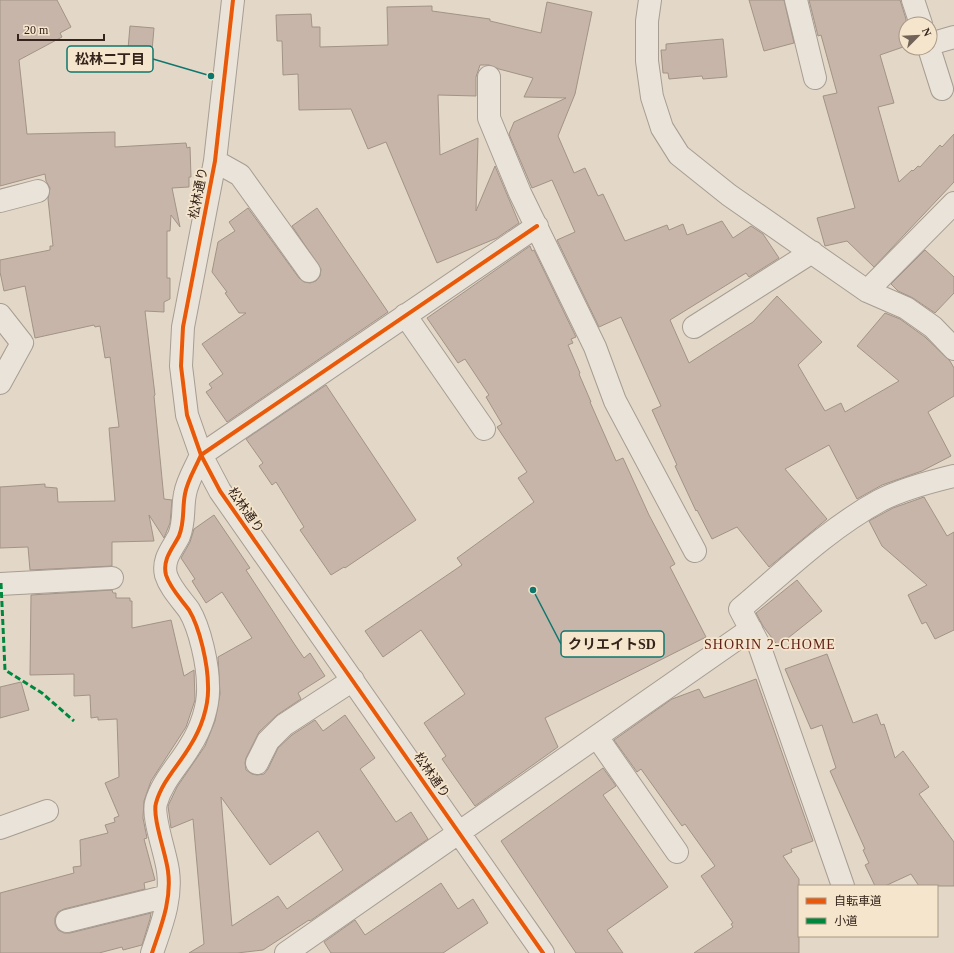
<svg xmlns="http://www.w3.org/2000/svg" width="954" height="953" font-family="'Times New Roman','Noto Sans JP',serif">
	<rect width="100%" height="100%" fill="#e3d8c7"/>
	<!-- building -->
	<path fill="#c6b5a8" stroke="#a29387" fill-rule="evenodd" d="M0,0H57L71,27L60,33L62,37L19,60L27,134L115,132V147L186,143L187,148L190,147L191,177H189V187L172,188L180,227L171,215L170,231H167V278H170V299L164,302V312L145,311L155,395L154,396L164,499L172,500L170,523L164,538L149,515L154,541L112,542V566L30,570L28,547L0,548V487L45,484V487L57,488L58,502L115,501L109,428L119,427L110,357L105,358L100,326L95,327L94,325L35,338L25,286L4,291L0,272V260L50,250V246H53L48,199L50,188L46,181L45,174L0,186Z
		M749,0H784L794,43L764,51Z
		M809,0H900L906,19V46L880,55L894,103L878,107L899,182L912,170L913,171L918,166L920,167L940,145L942,147L954,134V182L874,267L847,241L825,246L817,218L855,208L823,96L837,93L821,35L818,36Z
		M547,2L592,12L575,94L558,136L574,173L585,168L598,196L603,194L625,241L667,225L669,230L683,224L687,235L722,221L733,238L751,226L763,234L779,258L749,277L746,273L670,320L689,363L753,322L777,296L822,342L798,365L825,411L841,403L845,412L899,381L857,346L885,313L900,319L925,337L950,361L954,368V396L928,412L951,456L922,471L882,485L857,499L829,445L785,469L827,519L769,567L737,527L712,539L697,510L696,511L675,466L677,465L652,410L661,406L621,317L599,327L557,240L575,232L552,180L532,188L509,134L514,122L566,98L524,97L533,78L499,69L489,65H480L476,77V96L438,95L440,155L478,138L476,211L495,166L519,223L497,238L437,263L386,142L368,149L351,109L299,110L298,74L283,75L282,41H277L276,15L311,14L312,27H320V47L388,45L387,7L432,6V11L490,19V21L541,33Z
		M130,26L154,28L151,62L127,60Z
		M723,39L727,77L703,79L702,76L669,79L668,73H663L661,50H666V44Z
		M248,208L299,278L304,282L310,283L316,281L320,276L321,269L292,226L317,208L388,312L227,422L206,392L212,388L209,384L223,374L202,344L246,313H239L225,293L227,292L212,272L218,242L235,231L229,222Z
		M530,246L532,251L534,250L576,337L571,339L573,343L568,345L580,373L579,374L591,402H590L616,461L623,458L649,515L675,564L670,567L706,637L545,718L558,747L475,806L442,759L446,756L424,723L465,694L421,630L383,657L365,631L462,565L457,558L534,502L518,478L527,472L497,427L502,424L486,397L489,395L465,359L458,363L427,318Z
		M925,250L954,277V293L935,313L913,298L898,291L891,284Z
		M326,385L416,520L345,568L344,567L331,575L300,530L304,527L276,482L272,485L259,466L263,463L246,439Z
		M924,497L947,536L954,532V630L935,639L926,622L922,624L908,595L927,585L882,546L869,521L893,508Z
		M214,515L250,568L246,570L295,645L304,658L310,653L325,676L298,693L301,699L277,715L259,732L246,758L245,763L246,770L252,774L257,775L264,774L268,769L278,748L292,735L315,720L323,731L345,715L375,758L360,769L396,822L411,812L428,839L310,921L309,920L263,950L237,953H189L204,944L193,819L171,828L168,806L177,787L205,746L215,721L220,694L218,657L252,638L222,592L206,603L192,581L195,579L181,558L190,542L194,529ZM221,797L270,865L318,831L343,870L287,909L278,896L232,926Z
		M797,580L822,611L778,646L763,626L756,613Z
		M112,590L113,593H116V598H130V601H132V628L171,620L184,676L194,670L195,700L186,727L151,781L144,801L143,818L147,838L144,839L155,880L144,883L145,889L64,909L58,912L55,918V924L58,930L64,933H70L151,913L150,919L142,945L123,950L122,947L99,953H0V893L74,873L73,867L81,866L80,840L108,833L105,825L115,822L114,818L119,816L105,783L119,777L117,719L98,720V717L91,718L90,695L74,696V674L30,675L31,595Z
		M827,654L853,723L877,714L881,725L884,724L895,758L903,751L929,787L919,794L954,842V886H919L911,874L885,886H875L865,865L869,863L863,850L865,849L830,771L836,768L822,725L811,729L785,669Z
		M756,679L813,841L791,849L792,852L783,856L799,879V953H694L733,927L731,924L733,923L701,876L715,866L685,824L682,826L641,769L637,772L614,740L672,699L699,689L704,698Z
		M21,682L29,710L0,718V687Z
		M603,768L616,786L603,795L668,887L607,930L623,953H576L501,841Z
		M441,883L458,909L473,899L488,923L443,953H331L324,942L355,920L365,935Z"/>
	<g fill="none" stroke-linecap="round" stroke-linejoin="round">
		<!-- minor casing -->
		<g stroke="#a79d91" stroke-width="24">
			<path id="minor" d="M233,0L215,161L183,327L181,366L187,415L201,455L220,491L543,953
				M650,0L647,21V61L652,97L662,128L679,155L729,195L867,291L906,308L933,327L954,349
				M796,0L815,78
				M913,0L921,24
				M930,44L954,37
				M929,48L942,89
				M489,77V118L520,193L595,347L615,401L695,551
				M215,161L240,175L309,271
				M0,201L38,191
				M867,291L954,203
				M0,315L22,343L0,383
				M405,315L484,429
				M694,327L812,252
				M0,584L112,578
				M597,737L677,852
				M257,763L268,741L284,725L353,680
				M0,828L47,811
				M843,886L759,645L740,609C784,572 828,529 879,501C902,489 929,482 954,476
				M67,921L168,896
				M152,953C161,926 172,900 168,871C166,854 152,817 156,803C162,781 179,765 190,746C201,729 209,706 208,686C208,665 200,628 189,610C181,599 170,588 166,575C162,559 173,548 179,536C185,521 182,509 185,494C187,481 196,467 201,455L537,226
				M286,953L751,629"/>
		</g>
		<!-- minor -->
		<use href="#minor" stroke="#eae3da" stroke-width="22"/>
		<!-- quiet -->
		<path stroke="#00873e" stroke-width="3" stroke-dasharray="6 3" stroke-linecap="butt" d="M1,583L5,670L42,693L74,721"/>
		<!-- cycleway casing -->
		<g stroke="#f5e5cc" stroke-width="6">
			<path id="cycleway" d="M233,0L215,161L183,327L181,366L187,415L201,455L220,491L543,953
				M152,953C161,926 172,900 168,871C166,854 152,817 156,803C162,781 179,765 190,746C201,729 209,706 208,686C208,665 200,628 189,610C181,599 170,588 166,575C162,559 173,548 179,536C185,521 182,509 185,494C187,481 196,467 201,455L537,226"/>
		</g>
		<!-- cycleway -->
		<use href="#cycleway" stroke="#e8590c" stroke-width="4"/>
	</g>
	<g text-anchor="middle" dominant-baseline="central" stroke-width="3.5" stroke-linejoin="round" paint-order="stroke">
		<!-- street labels -->
		<g font-size="13" fill="#34241b" stroke="#f5e5cc">
			<text transform="translate(198 193) rotate(-79)">松林通り</text>
			<text transform="translate(246 510) rotate(55)">松林通り</text>
			<text transform="translate(432 775) rotate(55)">松林通り</text>
		</g>
		<!-- neighbourhood labels -->
		<g font-size="14" letter-spacing="1" fill="#61211a" stroke="#f5e5cc">
			<text x="770" y="644">SHORIN 2-CHOME</text>
		</g>
	</g>
	<!-- callouts -->
	<path fill="none" stroke="#0f766e" stroke-width="1.5" d="M211 76L153 59M533 590L561 644"/>
	<g fill="#0f766e" stroke="#f5e5cc" stroke-width="1.5">
		<circle cx="211" cy="76" r="4"/>
		<circle cx="533" cy="590" r="4"/>
	</g>
	<g fill="#f5e5cc" stroke="#0f766e" stroke-width="1.5">
		<rect x="67" y="46" width="86" height="26" rx="4"/>
		<rect x="561" y="631" width="103" height="26" rx="4"/>
	</g>
	<g font-size="14" text-anchor="middle" font-weight="bold" fill="#34241b">
		<text x="110" y="64">松林二丁目</text>
		<text x="612" y="649">クリエイトSD</text>
	</g>
	<!-- legend -->
	<rect x="798" y="885" width="140" height="52" fill="#f5e5cc" stroke="#a89885"/>
	<rect x="806" y="898" width="20" height="6" fill="#e8590c" stroke="#a89885"/>
	<text x="834" y="905" font-size="12" fill="#34241b">自転車道</text>
	<rect x="806" y="918" width="20" height="6" fill="#00873e" stroke="#a89885"/>
	<text x="834" y="925" font-size="12" fill="#34241b">小道</text>
	<!-- north arrow -->
	<g transform="translate(918 36) rotate(66)"><circle r="19" fill="#f5e5cc" stroke="#a89885"/>
	<path d="M0-3L7 15L0 10L-7 15Z" fill="#716357"/>
	<text y="-6" font-size="11" font-weight="bold" text-anchor="middle" fill="#34241b">N</text>
	</g>
	<!-- scale -->
	<path d="M18 34v6h86v-6" fill="none" stroke="#34241b" stroke-width="2"/>
	<text x="24" y="34" font-size="12" fill="#34241b" stroke="#f5e5cc" stroke-width="3" paint-order="stroke">20 m</text>
</svg>
